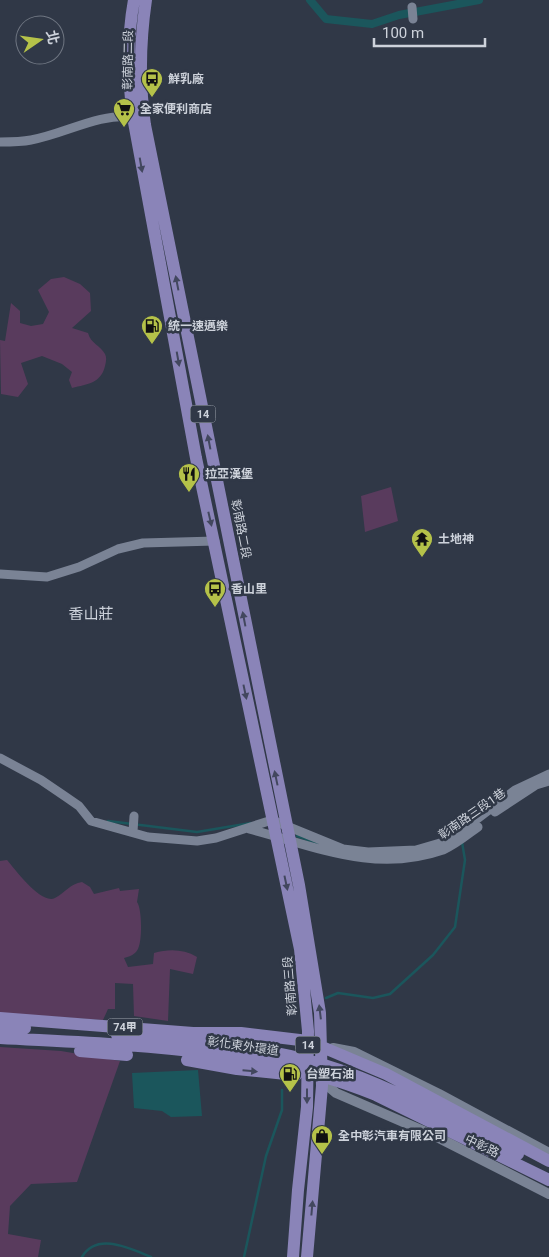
<svg xmlns="http://www.w3.org/2000/svg" width="549" height="1257" font-family="Roboto,'Noto Sans TC',sans-serif">
	<rect width="100%" height="100%" fill="#303847"/>
	<!-- green -->
	<path fill="#593b5d" d="M64,277L80,284L90,293L91,311L72,328L88,333C91,344 100,345 105,354C107,358 106,362 105,366C101,383 88,384 72,388L69,380L72,372L62,364L42,356L21,363L28,384L18,397L1,394L0,340L5,341L11,303L20,311V323L31,326L43,324L49,312L38,290L51,279Z
		M391,487L398,521L365,532L361,496Z
		M7,860C15,869 41,905 55,898C66,892 70,884 82,882L90,887L94,894L119,888L120,891L139,889L137,902C142,909 142,937 139,946C137,954 131,956 124,958L128,967L153,964L154,953C169,949 183,949 197,957L193,974L170,969L168,1021L134,1016L133,984L115,983V1009H108L103,1020L0,1013V861Z
		M0,1047L61,1051L120,1061L77,1182L31,1184L10,1206L8,1234L41,1240L38,1257H0Z"/>
	<!-- water -->
	<path fill="#1b565c" d="M198,1070L202,1116L171,1117L162,1111L134,1108L132,1073Z"/>
	<g fill="none" stroke-linecap="round" stroke-linejoin="round">
		<!-- stream -->
		<path stroke="#1b565c" stroke-width="2.5" d="M108,821L197,832L251,823
			M297,836L317,843
			M326,998L338,993L373,998L390,994L433,955L455,927L465,860L462,842
			M82,1257C97,1232 129,1248 151,1257
			M244,1257L266,1156L282,1110V1090"/>
		<!-- canal -->
		<path stroke="#1b565c" stroke-width="8" d="M310,0L326,19L372,24L399,15L479,0"/>
		<!-- minor -->
		<path stroke="#7a8395" stroke-width="9" d="M412,7L413,19
			M0,142C10,142 21,142 31,140C65,134 98,113 133,117
			M0,574L47,577L79,567L118,549L143,543L215,541
			M0,758L41,780L66,797L79,806L91,821L148,837L197,841L216,838L272,820L343,849L368,852L416,850L440,843L455,836L515,790L549,774
			M495,812L536,785L549,781
			M249,829C315,846 374,874 443,850C455,845 467,835 478,827
			M133,832L134,816"/>
		<!-- tertiary -->
		<path stroke="#7a8395" stroke-width="10" d="M333,1048L354,1052L439,1094L549,1153
			M322,1081L336,1093L433,1135L549,1194"/>
		<!-- primary -->
		<path stroke="#8a84b8" stroke-width="12" d="M134,0C127,38 128,79 133,117L196,458L300,949L308,1031L307,1107L298,1190L293,1257
			M146,0C140,41 139,83 145,125L299,885L320,1013L322,1086L307,1257
			M0,1018L193,1033H241L308,1041L386,1074L549,1161
			M0,1027L25,1028
			M117,1035C186,1042 258,1044 324,1065C391,1085 455,1123 518,1154
			M0,1038C126,1045 259,1047 376,1095L549,1180
			M80,1051L127,1055
			M187,1060L237,1069L296,1075"/>
	</g>
	<!-- one-way arrows -->
	<defs><path id="oneway-solid" d="M-6-.8H1V-3.2L6.5 0L1 3.2V.8H-6Z" transform="scale(1.25)"/></defs>
	<g fill="#42475e">
		<use href="#oneway-solid" transform="translate(141 165) rotate(80)"/>
		<use href="#oneway-solid" transform="translate(177 283) rotate(-101)"/>
		<use href="#oneway-solid" transform="translate(178 359) rotate(80)"/>
		<use href="#oneway-solid" transform="translate(209 442) rotate(-101)"/>
		<use href="#oneway-solid" transform="translate(210 519) rotate(77)"/>
		<use href="#oneway-solid" transform="translate(244 619) rotate(-101)"/>
		<use href="#oneway-solid" transform="translate(245 692) rotate(78)"/>
		<use href="#oneway-solid" transform="translate(276 778) rotate(-102)"/>
		<use href="#oneway-solid" transform="translate(286 883) rotate(78)"/>
		<use href="#oneway-solid" transform="translate(320 1012) rotate(-97)"/>
		<use href="#oneway-solid" transform="translate(250 1071) rotate(5)"/>
		<use href="#oneway-solid" transform="translate(307 1096) rotate(90)"/>
		<use href="#oneway-solid" transform="translate(312 1208) rotate(-85)"/>
	</g>
	<!-- icons -->
	<defs>
		<g id="bus-pin" transform="scale(1.125)"><path d="M0 17L-7.5 6A9.5 9.5 0 1 1 7.5 6Z" fill="#b5c249" stroke="#303847"/><path d="M-5-6H5V4H4V6H2V4H-2V6H-4V4H-5ZM-3.5-4V0h7V-4ZM-3.5 1.2v1.5H-2V1.2ZM2 1.2v1.5H3.5V1.2Z" fill="#111"/></g>
		<g id="supermarket-pin" transform="scale(1.125)"><path d="M0 17L-7.5 6A9.5 9.5 0 1 1 7.5 6Z" fill="#b5c249" stroke="#303847"/><path d="M-6-5.5h2.5l.6 2H6L4.5 2H-2.5L-4.4-4H-6ZM-1.5 3.2a1.3 1.3 0 1 0 .1 0ZM3 3.2a1.3 1.3 0 1 0 .1 0Z" fill="#111"/></g>
		<g id="fuel-pin" transform="scale(1.125)"><path d="M0 17L-7.5 6A9.5 9.5 0 1 1 7.5 6Z" fill="#b5c249" stroke="#303847"/><path d="M-5.5-6h7V0h2V4h1.3V-2.5L3-4.5l.8-.8L6-3V5H2.5V1h-1V6h-7ZM-4.2-4.7v3.2H.2V-4.7Z" fill="#111"/></g>
		<g id="restaurant-pin" transform="scale(1.125)"><path d="M0 17L-7.5 6A9.5 9.5 0 1 1 7.5 6Z" fill="#b5c249" stroke="#303847"/><path d="M-5-6h1v4h1v-4h1v4h1v-4h1v5L-1.5 .5V6h-2V.5L-5-1ZM5-6V6H3V1.5H1.5Q1.5-4 5-6Z" fill="#111"/></g>
		<g id="temple-pin" transform="scale(1.125)"><path d="M0 17L-7.5 6A9.5 9.5 0 1 1 7.5 6Z" fill="#b5c249" stroke="#303847"/><path d="M0-6L5-2H3V0L6.5 2.5H4V6H1.5V3h-3V6H-4V2.5H-6.5L-3 0V-2H-5Z" fill="#111"/></g>
		<g id="shop-pin" transform="scale(1.125)"><path d="M0 17L-7.5 6A9.5 9.5 0 1 1 7.5 6Z" fill="#b5c249" stroke="#303847"/><path d="M-5-2.5h2.3a2.7 3.5 0 0 1 5.4 0H5L5.5 6h-11ZM-1.5-2.5h3a1.5 2.3 0 0 0-3 0Z" fill="#111"/></g>
	</defs>
	<g fill-rule="evenodd">
		<use href="#bus-pin" x="152" y="79"/>
		<use href="#supermarket-pin" x="124" y="109"/>
		<use href="#fuel-pin" x="152" y="326"/>
		<use href="#restaurant-pin" x="189" y="474"/>
		<use href="#temple-pin" x="422" y="539"/>
		<use href="#bus-pin" x="215" y="589"/>
		<use href="#fuel-pin" x="290" y="1074"/>
		<use href="#shop-pin" x="322" y="1136"/>
	</g>
	<g text-anchor="middle" dominant-baseline="central" stroke-width="5" stroke-linejoin="round" paint-order="stroke">
		<!-- shield labels -->
		<g fill="#303847" stroke="#9ea4af" stroke-width="1">
			<rect x="190.5" y="405.5" width="25" height="17" rx="4"/>
			<rect x="107.5" y="1018.5" width="35" height="17" rx="4"/>
			<rect x="295.5" y="1036.5" width="25" height="17" rx="4"/>
		</g>
		<g font-size="11" font-weight="bold" fill="#cdd2db">
			<text x="203" y="414">14</text>
			<text x="125" y="1027">74甲</text>
			<text x="308" y="1045">14</text>
		</g>
		<!-- street labels -->
		<g font-size="12" fill="#cdd2db" stroke="#303847">
			<text transform="translate(128 60) rotate(-89)">彰南路二段</text>
			<text transform="translate(241 529) rotate(79)">彰南路二段</text>
			<text transform="translate(472 814) rotate(-35)">彰南路三段1巷</text>
			<text transform="translate(290 986) rotate(-95)">彰南路三段</text>
			<text transform="translate(243 1046) rotate(8)">彰化東外環道</text>
			<text transform="translate(482 1146) rotate(26)">中彰路</text>
		</g>
		<!-- poi labels -->
		<g font-size="12" font-weight="bold" fill="#cdd2db" stroke="#303847" text-anchor="start">
			<text x="168" y="79">鮮乳廠</text>
			<text x="140" y="109">全家便利商店</text>
			<text x="168" y="326">統一速邁樂</text>
			<text x="205" y="474">拉亞漢堡</text>
			<text x="438" y="539">土地神</text>
			<text x="231" y="589">香山里</text>
			<text x="306" y="1074">台塑石油</text>
			<text x="338" y="1136">全中彰汽車有限公司</text>
		</g>
		<!-- quarter labels -->
		<g font-size="15" fill="#cdd2db" stroke="#303847">
			<text x="91" y="614">香山莊</text>
		</g>
	</g>
	<!-- north arrow -->
	<g transform="translate(40 40) rotate(77)"><circle r="24" fill="#303847" stroke="#6f7682"/>
	<path d="M0-4L9 19L0 12L-9 19Z" fill="#b5c249"/>
	<text y="-8" font-size="14" font-weight="bold" text-anchor="middle" fill="#cdd2db">北</text>
	</g>
	<!-- scale -->
	<path d="M374 38v8h111v-8" fill="none" stroke="#cdd2db" stroke-width="2.5"/>
	<text x="382" y="38" font-size="15" fill="#cdd2db" stroke="#303847" stroke-width="4" paint-order="stroke">100 m</text>
</svg>
